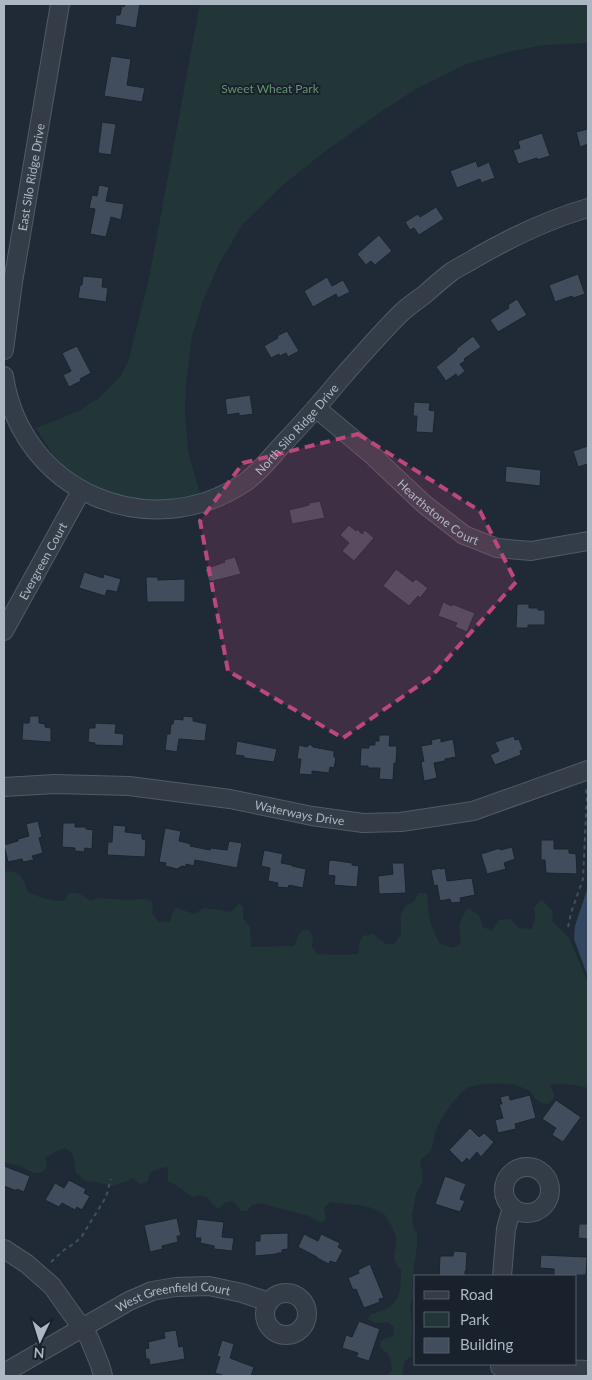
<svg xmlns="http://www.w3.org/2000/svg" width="592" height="1380" font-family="Lato,sans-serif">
	<rect width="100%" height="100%" fill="#202a37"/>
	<!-- green -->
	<path fill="#223638" d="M200,4H588V43L544,45L507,52L464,65L419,87L376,115L323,153L284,184L242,225L219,264L203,300L192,336L186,383L185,413L188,451L200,494L170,502L131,500L101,491L83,481L68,470L52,453L36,428L79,411L100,397L120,377L129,359L150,274Z
		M6,871C21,872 24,878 28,892C40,898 51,901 64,901L69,893C78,892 83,895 90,901L99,898L129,900L146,899L153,903L152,913L158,922H170L172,914L176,908L194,914L204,908L231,912L239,903L243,907V918L250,927L251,947L294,946L301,931L307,929L313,936L312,946L317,954L342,955L358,954L359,944L363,936L373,934L386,944H394L401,934V915L405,906L413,902L419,893H427C428,912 430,928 440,944L453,948L461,943C459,927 458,919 469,908L479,916L483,927L492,931L499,920L511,919L519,928L532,929L535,919L534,907L542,900L552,910L553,922L569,938L588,983V1088C579,1085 558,1082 550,1085L555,1096L548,1104C538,1103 535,1099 530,1091C525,1089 518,1085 512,1084C501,1083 480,1083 469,1087C459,1091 442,1117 437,1127C430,1143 438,1148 421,1159L420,1165L423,1171L422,1183L416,1194L412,1215L413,1225L417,1234V1247L414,1265L412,1284L413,1295L410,1308L412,1324L411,1356L404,1362L402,1376H386L392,1370C391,1357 390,1355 380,1347V1341L394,1335V1327L388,1322L376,1323L368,1319L371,1314C399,1307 401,1297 401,1270C392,1260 394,1257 396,1245C397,1239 395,1232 392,1227C390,1223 388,1219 386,1216C375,1204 346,1204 330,1202L324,1208L326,1219L323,1222L317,1221L309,1216L260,1203L252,1205L246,1211H240L238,1206L232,1201L226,1202L218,1209L213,1205L208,1198L200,1195L192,1197L178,1186L168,1181V1167L161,1168L151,1172L147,1182L140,1184L132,1178L125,1182L111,1186L97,1182L86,1181L76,1173L73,1154L65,1148L53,1153L45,1158L47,1166L43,1172L34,1173L17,1165L4,1162V874Z"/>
	<!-- water -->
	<path fill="#33465f" d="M588,887V977L574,939L575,926Z"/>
	<!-- building -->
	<path fill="#414d5c" stroke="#1b232e" d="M125,4H140L136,28L115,24L116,15H120L122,6L124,7Z
		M111,56L131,59L127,85L145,88L142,102L104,96Z
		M102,122L116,124L111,155L98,153Z
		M588,129V144L580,147L576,132Z
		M542,133L550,156L537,160V158L518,164L513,150L520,148L518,141Z
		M476,161L478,167L489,162L495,178L481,183L480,179L457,188L450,171Z
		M99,185L109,187L106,201L124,204L121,220L111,217L106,237L90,234L95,209L89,208L92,195L97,196Z
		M436,207L444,219L419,235L414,228L410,230L405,222L418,214L420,217Z
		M379,235L392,251L375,265L371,261L366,265L357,254Z
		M578,274L585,294L573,298L572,296L555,302L549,285Z
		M83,276L103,278L102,287L108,288L106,302L78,298L80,285H82Z
		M327,277L332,286L343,280L350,292L338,298L336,294L313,307L304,291Z
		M517,299L527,315L498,332L490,320L509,308L508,305Z
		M287,331L299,351L288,357L286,353L280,356L279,354L271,358L264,346L278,338L277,336Z
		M473,336L481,347L464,359L465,361L460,364L465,371L458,377L456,374L446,381L436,367L457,350L456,349Z
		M77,346L91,373L80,379L81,381L69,387L63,375L71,371L62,353Z
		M250,395L253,414L239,416V413L227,415L225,399Z
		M414,402L430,403L429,410L435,411L433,433L416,432L417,416H413Z
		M588,446V464L578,467L573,451Z
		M506,466L541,470L540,486L505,482Z
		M320,501L325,518L292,524L289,510L309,505V503Z
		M349,525L356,531L357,529L362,534L365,530L374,538L354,561L342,551L349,543L340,535Z
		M235,557L241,574L209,582L205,569L225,562L224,560Z
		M396,569L413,582L416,579L428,588L420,598L418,596L409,606L383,586Z
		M84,572L103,578L104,574L121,579L117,592L107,590L105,596L79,588Z
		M146,577H158V580L185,579V602H147Z
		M443,602L452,606V604L475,613L467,632L455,627L457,623L438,616Z
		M517,604H529V608H538V610H545V625H528V628H516Z
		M30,716H39V723L45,724V727L51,728V742L22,740L23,723H29Z
		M183,716L193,717V721L207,724L205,741L179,739L177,752L165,750L167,734H170L171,724H173L174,719L183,720Z
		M95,723L116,724L115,733L124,734L123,746L95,745V743L88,742L89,728H95Z
		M379,735H390L389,746H397L396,763H394L393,780L379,779L380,768H368V766H360L361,748H369V745H375V741H379Z
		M514,736L515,740L519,739L523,750L520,751L521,755L495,765L490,755L499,751L495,742Z
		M441,738V742L453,739L456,757L445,759V761L434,763L437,778L424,781L421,762L424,761L421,746L432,744L431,740Z
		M237,741L277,749L274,762L244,758V756L235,755Z
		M310,744L313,747L334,751V757L336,758L334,768L330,767L329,773L312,771V775L299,774L301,759H297L299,745L307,747Z
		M38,821L42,837L39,838L43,853L32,856L34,860L23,862L22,859L8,862L4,845L18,841V839L29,836L26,824Z
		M63,823H75V827H86V829L93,830L92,849L85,848L84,852L75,851V848L62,847Z
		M113,825L126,826L125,832L142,834V839L146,840L145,857L107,855L108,842H112Z
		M165,828L181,831L179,841L191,844L190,846L210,850L211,848L227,850L229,841L242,843L237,868L195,860L194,866L186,864V867L182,866L177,869L165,866L166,863L159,862Z
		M541,840H554V849H569V853L576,854L577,874L546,873L545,860H541Z
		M512,847L515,859L504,863L506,869L487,874L481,854L500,848V850Z
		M264,850L283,854L281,863L292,865V866L306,869L303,888L289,885L288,888L277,887L278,883L268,881L270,868L261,866Z
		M332,860L352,863V865L359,866L357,887L334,885L335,876L328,875L329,861Z
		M392,863H404L406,893L379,894L378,876L393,874Z
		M440,868V869L445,868L447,881L472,878L475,895L460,898L461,902L451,903L450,899L440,901L437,885L434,886L431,870Z
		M509,1095L510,1100L530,1095L536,1118L515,1124L516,1129L498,1133L495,1120L503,1118L499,1104H502L500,1097Z
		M556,1100L581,1117L563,1142L552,1135L556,1128L542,1119Z
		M470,1128L479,1137L484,1133L494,1142L481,1157L477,1152L469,1161L467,1158L462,1163L449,1150Z
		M4,1166L30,1176L24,1192L17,1189V1191L4,1186Z
		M445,1176L466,1184L460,1199L465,1201L460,1212L435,1204Z
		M69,1180L86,1189L84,1193L90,1196L82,1210L77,1207L75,1210L62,1203L59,1207L45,1200L55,1183L64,1188Z
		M177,1218L181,1236H177L178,1242L162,1246L163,1249L150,1252L144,1225Z
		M197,1219L224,1222L222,1237L234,1238L232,1251L214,1249V1246L200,1243L201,1238H195Z
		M579,1224H588V1239L578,1238Z
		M288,1233V1249L282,1250V1253H277V1254L255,1256V1241H260V1234Z
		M304,1234L318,1241L321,1234L340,1243L338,1247L343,1250L336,1263L330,1261L329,1264L317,1258V1257L298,1247Z
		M454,1251L467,1252L466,1271H465V1276H439L440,1256H453Z
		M541,1255L587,1257L586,1275L554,1276V1269L540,1268Z
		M370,1264L384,1298L379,1299L380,1302L364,1308L356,1289L353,1290L348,1278L359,1273L358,1270Z
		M359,1321L380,1329L369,1361L356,1357L358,1353L342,1348L346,1335L352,1337Z
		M176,1330L179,1347L183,1346L185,1359L150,1365L149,1359H146L145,1349L149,1348L148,1342L165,1338L164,1332Z
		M222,1340L234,1344L230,1358L254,1367L251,1376H225L215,1373L220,1357L217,1356Z"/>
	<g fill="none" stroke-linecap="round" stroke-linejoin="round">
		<!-- minor casing -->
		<g stroke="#515a65" stroke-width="20">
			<g id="minor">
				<path id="s1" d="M4,350L13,282L60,4"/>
				<path id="s2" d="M4,376C21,491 148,546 244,483C259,473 270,458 282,445C301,425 320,404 338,382C358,359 378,336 400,314C407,307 416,301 424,295C432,288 441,280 450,273C458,267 468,263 477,257C512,237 549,219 588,208"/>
				<path id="s3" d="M316,408L371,454L424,504L464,535L497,548L531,551L588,541"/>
				<path id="s4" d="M4,631L81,491"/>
				<path id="s5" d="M4,787L55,784L129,786L230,799L312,816L363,823L401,822L473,811L588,770"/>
				<circle cx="527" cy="1190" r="23"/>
				<path d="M4,1249L27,1264L52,1286L89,1338L100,1365L103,1376"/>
				<path d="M502,1276L506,1229L512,1207"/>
				<circle cx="286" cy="1314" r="21"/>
				<path d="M500,1367L588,1370"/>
				<path id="s6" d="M4,1373L82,1328L129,1301L152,1291L176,1287L209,1286L242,1293L269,1302"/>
			</g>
		</g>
		<!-- path -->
		<path stroke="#3f5355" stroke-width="2" stroke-dasharray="4 4" stroke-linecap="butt" d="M568,927L571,913L583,879L587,795L585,786
			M51,1262L64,1250L75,1243L82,1236L106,1197L111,1179"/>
		<!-- minor -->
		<use href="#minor" stroke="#333c47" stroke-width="18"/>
	</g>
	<!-- marked area -->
	<path fill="#bc487a" fill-opacity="0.2" stroke="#bc487a" stroke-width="4" stroke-dasharray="10 6" stroke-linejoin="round" d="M358,434L480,511L516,582L431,677L343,738L228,671L200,521L243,463Z"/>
	<g text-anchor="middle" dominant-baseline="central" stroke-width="4" stroke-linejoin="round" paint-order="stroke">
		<!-- park labels -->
		<g font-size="12" fill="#65946f" stroke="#19212c">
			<text x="270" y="88">Sweet Wheat Park</text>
		</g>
		<!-- street labels -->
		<g font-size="12" fill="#adb7c4" stroke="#19212c">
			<text stroke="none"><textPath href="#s1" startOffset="175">East Silo Ridge Drive</textPath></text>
			<text stroke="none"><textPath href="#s2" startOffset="389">North Silo Ridge Drive</textPath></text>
			<text stroke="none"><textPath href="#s3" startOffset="161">Hearthstone Court</textPath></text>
			<text stroke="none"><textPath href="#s4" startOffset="80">Evergreen Court</textPath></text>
			<text stroke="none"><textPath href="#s5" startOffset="298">Waterways Drive</textPath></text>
			<text stroke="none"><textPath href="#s6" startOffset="189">West Greenfield Court</textPath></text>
		</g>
	</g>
	<!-- border -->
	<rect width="592" height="1380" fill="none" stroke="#adb7c4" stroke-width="10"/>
	<!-- legend -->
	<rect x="414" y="1275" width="162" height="90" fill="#19212c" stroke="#545d69"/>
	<rect x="424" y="1291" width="25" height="8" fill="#333c47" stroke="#545d69"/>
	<text x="460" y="1300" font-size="15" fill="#adb7c4">Road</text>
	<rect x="424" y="1312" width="25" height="15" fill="#223638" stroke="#545d69"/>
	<text x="460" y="1325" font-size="15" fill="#adb7c4">Park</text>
	<rect x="424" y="1338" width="25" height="15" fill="#414d5c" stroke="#545d69"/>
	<text x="460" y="1350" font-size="15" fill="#adb7c4">Building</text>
	<!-- north arrow -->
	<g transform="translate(40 1340) rotate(184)" stroke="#19212c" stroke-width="4" paint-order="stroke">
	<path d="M0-4L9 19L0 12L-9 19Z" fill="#adb7c4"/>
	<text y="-8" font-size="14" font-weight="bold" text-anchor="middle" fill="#adb7c4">N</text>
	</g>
</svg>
